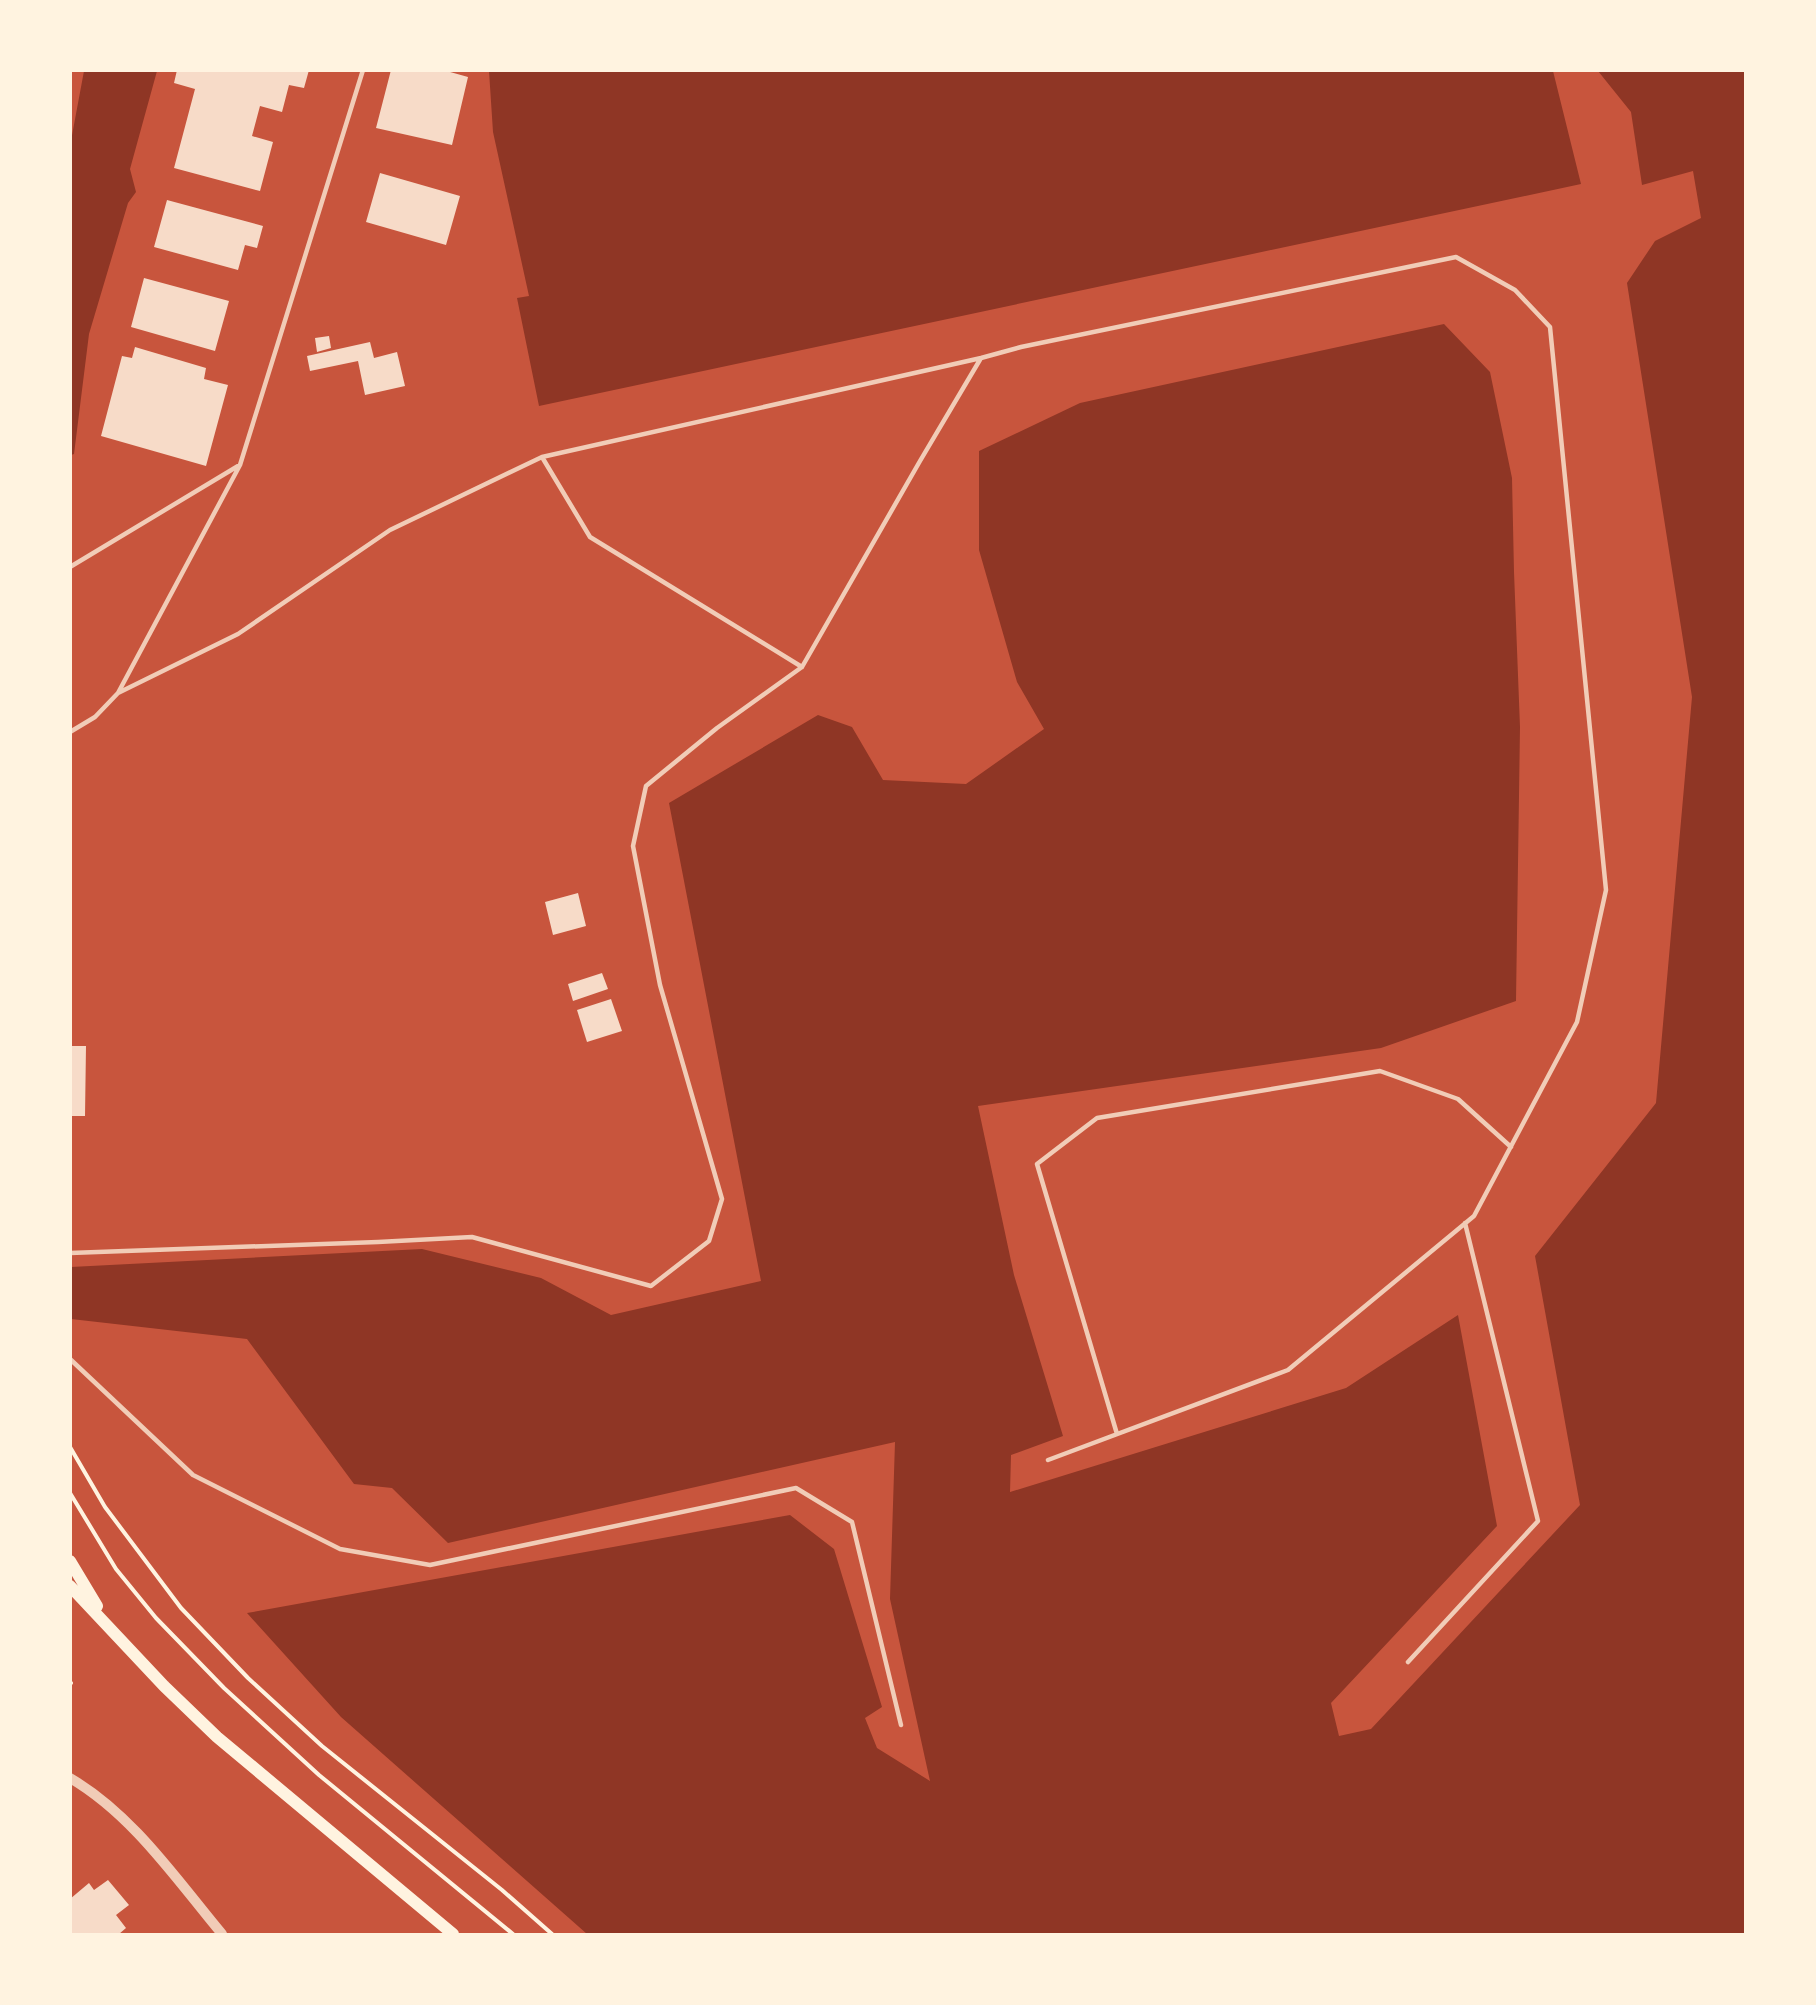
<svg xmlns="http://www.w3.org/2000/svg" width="1816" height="2005" font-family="Rubik,sans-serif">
	<rect width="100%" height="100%" fill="#c8553d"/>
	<!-- water -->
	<path fill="#8f3625" d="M84,71H157L130,169L136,192L128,203L89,334L74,454L71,455L70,146Z
		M489,71H1553L1581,184L539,406L517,298L529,296L493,132Z
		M1598,71H1745V1934H587L341,1717L247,1613L790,1515L834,1549L882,1707L865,1718L877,1748L930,1781L890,1599L895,1442L448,1543L392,1488L354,1484L247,1339L71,1319V1267L422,1249L541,1278L611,1315L761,1281L669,803L818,715L852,727L883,780L966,784L1044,729L1017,682L979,550V451L1080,403L1444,324L1490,372L1512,478L1514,572L1520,727L1516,1001L1381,1048L978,1106L1014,1275L1063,1436L1011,1455L1010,1492L1346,1388L1458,1315L1497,1526L1331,1703L1339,1736L1371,1729L1580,1505L1535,1256L1656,1103L1692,697L1627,283L1655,241L1701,218L1693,171L1642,185L1631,112Z"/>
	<!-- building -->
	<path fill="#f7dbc8" d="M177,70H309L304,88L289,85L282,112L260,106L252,136L273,142L260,191L174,168L195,89L174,83Z
		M391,70H443L468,77L452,145L376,128Z
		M380,173L460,196L446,245L366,222Z
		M167,200L263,226L257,248L245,245L238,270L154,247Z
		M144,278L229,301L215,351L131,327Z
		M329,336L331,348L317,352L315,338Z
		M370,342L374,358L397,352L405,386L365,395L358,361L310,371L307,356Z
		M135,347L206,368L204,379L228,385L206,466L101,436L122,356L132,358Z
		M578,893L586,926L553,935L545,902Z
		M602,973L608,989L573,1001L568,984Z
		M611,999L622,1031L587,1042L577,1010Z
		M70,1046H86L85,1116H70Z
		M108,1880L129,1905L116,1915L126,1928L119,1934H70V1899L89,1883L94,1890Z"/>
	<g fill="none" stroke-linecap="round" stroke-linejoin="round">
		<!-- path -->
		<path stroke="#fff3e0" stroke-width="4" d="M70,1447L105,1507L181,1608L248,1678L322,1746L502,1890L552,1934
			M70,1493L116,1569L156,1618L224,1688L319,1775L513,1934
			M70,1684L71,1683"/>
		<!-- service -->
		<path stroke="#f1ccb7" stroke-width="4.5" d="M542,457L590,537L802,667
			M70,567L238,466
			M118,693L238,634L390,530L542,457L981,358L1021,347L1456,257L1515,290L1550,327L1606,890L1577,1022L1474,1216L1288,1370L1048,1460
			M70,732L95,717L118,693L240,465L363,70
			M70,1253L378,1242L472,1237L651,1286L709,1241L722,1199L660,985L633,846L646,786L717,728L802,667L920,461L981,358
			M70,1359L193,1475L340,1549L430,1565L796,1488L852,1522L901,1725
			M1117,1434L1037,1164L1097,1118L1380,1071L1458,1099L1511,1147
			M1408,1662L1538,1521L1465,1223"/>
		<!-- tertiary -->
		<path stroke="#f1ccb7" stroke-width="10" d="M70,1778C133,1815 176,1879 222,1934"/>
		<!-- secondary -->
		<path stroke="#fff3e0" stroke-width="12" d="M70,1561L97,1606
			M70,1586L164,1686L217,1737L453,1934"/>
	</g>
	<!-- border -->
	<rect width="1816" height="2005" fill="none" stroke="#fff3e0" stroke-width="144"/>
</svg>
